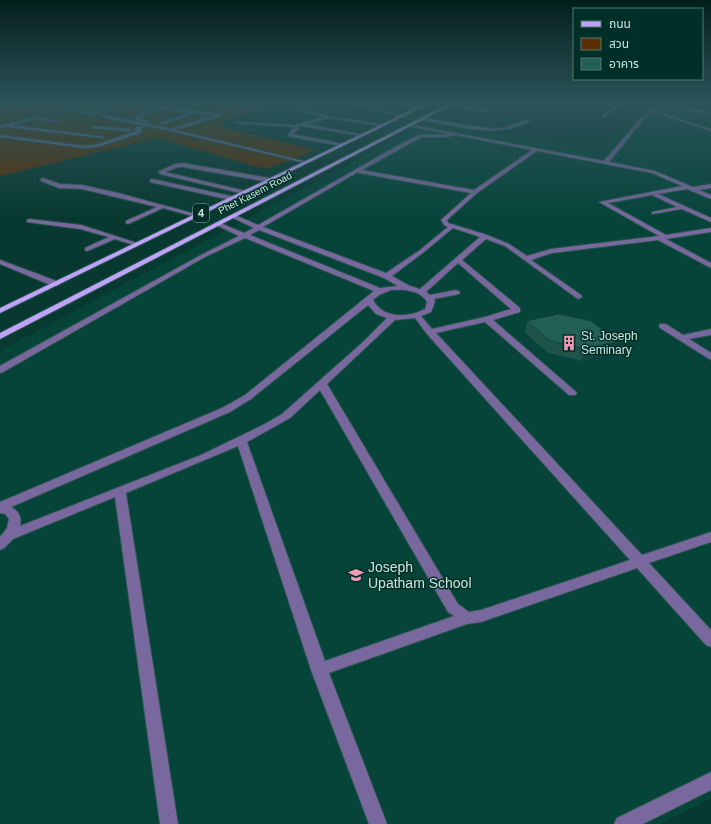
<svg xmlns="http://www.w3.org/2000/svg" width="711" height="824" font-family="Helvetica,'Noto Sans Thai',sans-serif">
	<rect width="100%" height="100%" fill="#083931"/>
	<!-- built -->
	<path fill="#06443a" d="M650,105L711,112V798L661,824H0V351L428,122L602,151Z"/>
	<!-- green -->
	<path fill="#5b2f04" d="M0,102H298L222,121L225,128L316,150L266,169L157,138L0,176Z"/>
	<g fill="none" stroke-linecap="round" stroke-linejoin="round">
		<!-- minor casing -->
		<g stroke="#27554d" stroke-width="2">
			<path id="minor" d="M87,102H94L72,110L89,112L125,102L221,114V116L176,130L307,162L305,163L171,131L110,119L99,115L101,114L171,129L214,115L195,113L161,125L160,123L190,113L159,109L139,118L140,119L149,121L148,123L137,121L135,117L154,108L122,104L95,113L98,114L96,115L64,110Z
				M255,102H261L248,108L245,107Z
				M341,102H349L405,116L403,117Z
				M389,102H397L421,108L419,109Z
				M617,102L623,103L605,117H603V115L618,103Z
				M450,104L489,110L491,111L489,112L449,106Z
				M292,106L328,116L385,125L383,126L328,118L306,124L365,135L363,136L300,126L298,127L299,129L292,134L343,144L341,146L287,136L294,127L236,123L238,122L295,125L323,117L291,108Z
				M663,106L711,112V114L663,108L654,109V110L711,129V131L653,112L643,120L609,162L655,171L693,187L711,184V188L699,190L711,195V199L687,189L658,194L711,218V222L682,209L652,214V212L677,207L652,195L608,203L666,235L711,228V232L666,239L711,263V268L658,240L552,253L531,260L581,295L582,297L578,299L505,246L486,239L462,260L520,308V312L493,320L575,391L577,393L575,395H569L485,322L436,333L642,555L711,532V542L649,563L711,630V647L706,645L637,568L481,622L467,624L329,673L387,824H369L311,670L238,446L126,493L178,824H160L115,497L13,539L4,548L0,550V537L7,528L9,519L5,514L0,513V502L222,408L245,395L374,291L245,238L205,257L3,372L0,373V366L201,255L239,236L216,225V223H220L244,233L254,228L231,217V215H235L258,225L395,147L419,135L449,134L409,126L407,124L604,161L641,118L650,111L651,107ZM455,135L532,150L474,190L362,170L422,137H447ZM537,151L652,173L682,186L599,202L659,236L551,249L527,256L509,244L487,235L448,223L447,220L477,193ZM358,172L359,173L471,193L441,220L444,225L448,227L420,250L386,273L263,227ZM453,228L480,237L420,289L410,286L392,276L424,252ZM259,230L384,278L398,286L380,288L250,235ZM458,263L511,309L485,317L432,329L421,316L431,312L435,302L434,299L459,294L460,292L456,290L430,295L426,292ZM391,290C403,289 421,290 427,302L425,309C408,318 383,319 373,300L379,295ZM368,305L376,314L387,318L363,342L282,414L263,425L201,455L20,526C22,517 19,511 11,507L230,412L251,399ZM415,318L427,334L630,560L481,610L469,612L458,604L327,384L395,320ZM320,390L448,612L454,616L325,661L247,442L290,418Z
				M36,117L59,121L57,122L35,119L12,125L104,137L102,138L6,127L0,128V126Z
				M422,118L493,129L505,128L528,119L531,120C500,140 457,126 423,120Z
				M92,126L129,129L131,130L129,131L90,128Z
				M142,126L144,127L140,129L142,131L141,133L97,147L84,148L0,137V135L84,146L95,145L137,131L134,128Z
				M183,163L269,178L272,180L269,182L183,167H178L165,172L246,191L247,192L244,194L160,174L158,172L175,164Z
				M43,178L60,184L82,185L118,193L199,215L196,217L163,208L128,224L126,223V221L157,207L82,189L59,188L41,181L40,180Z
				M152,179L231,196L234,198L231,200L150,182V180Z
				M29,219L81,225L140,244L137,246L115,239L87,251L85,250V248L109,237L80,229L27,222V220Z
				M0,260L59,282L60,284L56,286H53L0,264Z
				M660,324H666L683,335L711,329V335L689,339L711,353V360L660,328L659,326Z
				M711,772V790L643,824H614L617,818Z"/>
		</g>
		<!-- major casing -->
		<g stroke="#27554d" stroke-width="2">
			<path id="major" d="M428,102H433L0,313V308Z
				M452,102H457L0,339V333Z"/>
		</g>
		<!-- minor -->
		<use href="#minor" fill="#79689d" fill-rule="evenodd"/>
		<!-- major -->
		<use href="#major" fill="#bfa3fa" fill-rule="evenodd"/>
	</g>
	<!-- wall -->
	<path fill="#1e5348" d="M527,321L614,353L582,361L548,353L525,333Z"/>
	<!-- shaded-wall -->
	<path fill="#18433b" d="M618,341L614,353L582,361L585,349Z"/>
	<!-- building -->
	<path fill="#236054" stroke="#18433b" d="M559,314L591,321L618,341L585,349L550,341L527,321Z"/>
	<!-- sky -->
	<linearGradient id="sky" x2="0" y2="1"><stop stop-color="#041f1b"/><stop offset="0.47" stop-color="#2c545a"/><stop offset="1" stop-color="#2c545a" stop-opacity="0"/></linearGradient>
	<rect width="711" height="218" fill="url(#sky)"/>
	<!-- icons -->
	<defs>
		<g id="building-bare" transform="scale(1.2)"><path d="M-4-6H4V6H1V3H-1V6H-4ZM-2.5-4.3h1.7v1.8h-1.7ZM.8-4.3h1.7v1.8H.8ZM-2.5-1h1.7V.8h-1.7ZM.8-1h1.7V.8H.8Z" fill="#f09ab6" stroke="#002f27" stroke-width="2.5" paint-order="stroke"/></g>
		<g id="school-bare" transform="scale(1.2)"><path d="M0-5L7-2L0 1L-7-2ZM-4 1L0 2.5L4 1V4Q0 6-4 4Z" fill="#f09ab6" stroke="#002f27" stroke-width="2.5" paint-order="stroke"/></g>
	</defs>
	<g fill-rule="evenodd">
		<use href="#building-bare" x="569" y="343"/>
		<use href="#school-bare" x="356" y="575"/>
	</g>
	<g text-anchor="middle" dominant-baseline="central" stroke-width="3" stroke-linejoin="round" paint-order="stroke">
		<!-- far-street labels -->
		<g font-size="10" fill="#cae7e0" stroke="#002f27">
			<text transform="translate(255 193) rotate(-27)">Phet Kasem Road</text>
		</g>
		<!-- shield labels -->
		<rect fill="#002f27" stroke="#8db0a8" stroke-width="1" x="193" y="204" width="16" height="18" rx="3"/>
		<g font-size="11" font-weight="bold" fill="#cae7e0">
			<text x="201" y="213">4</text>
		</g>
		<!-- poi labels -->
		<g font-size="12" fill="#cae7e0" stroke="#002f27" text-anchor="start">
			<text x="581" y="336">St. Joseph<tspan x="581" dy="14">Seminary</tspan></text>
		</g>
		<!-- near-poi labels -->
		<g font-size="14" fill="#cae7e0" stroke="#002f27" text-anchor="start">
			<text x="368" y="567">Joseph<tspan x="368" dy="16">Upatham School</tspan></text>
		</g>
	</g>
	<!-- legend -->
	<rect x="573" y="8" width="130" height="72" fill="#002f27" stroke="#517971"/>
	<rect x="581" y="21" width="20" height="6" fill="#bfa3fa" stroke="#517971"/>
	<text x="609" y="28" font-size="12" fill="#cae7e0">ถนน</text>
	<rect x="581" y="38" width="20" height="12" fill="#5b2f04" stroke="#517971"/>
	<text x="609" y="48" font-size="12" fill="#cae7e0">สวน</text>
	<rect x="581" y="58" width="20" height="12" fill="#236054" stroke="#517971"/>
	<text x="609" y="68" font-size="12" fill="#cae7e0">อาคาร</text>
</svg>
